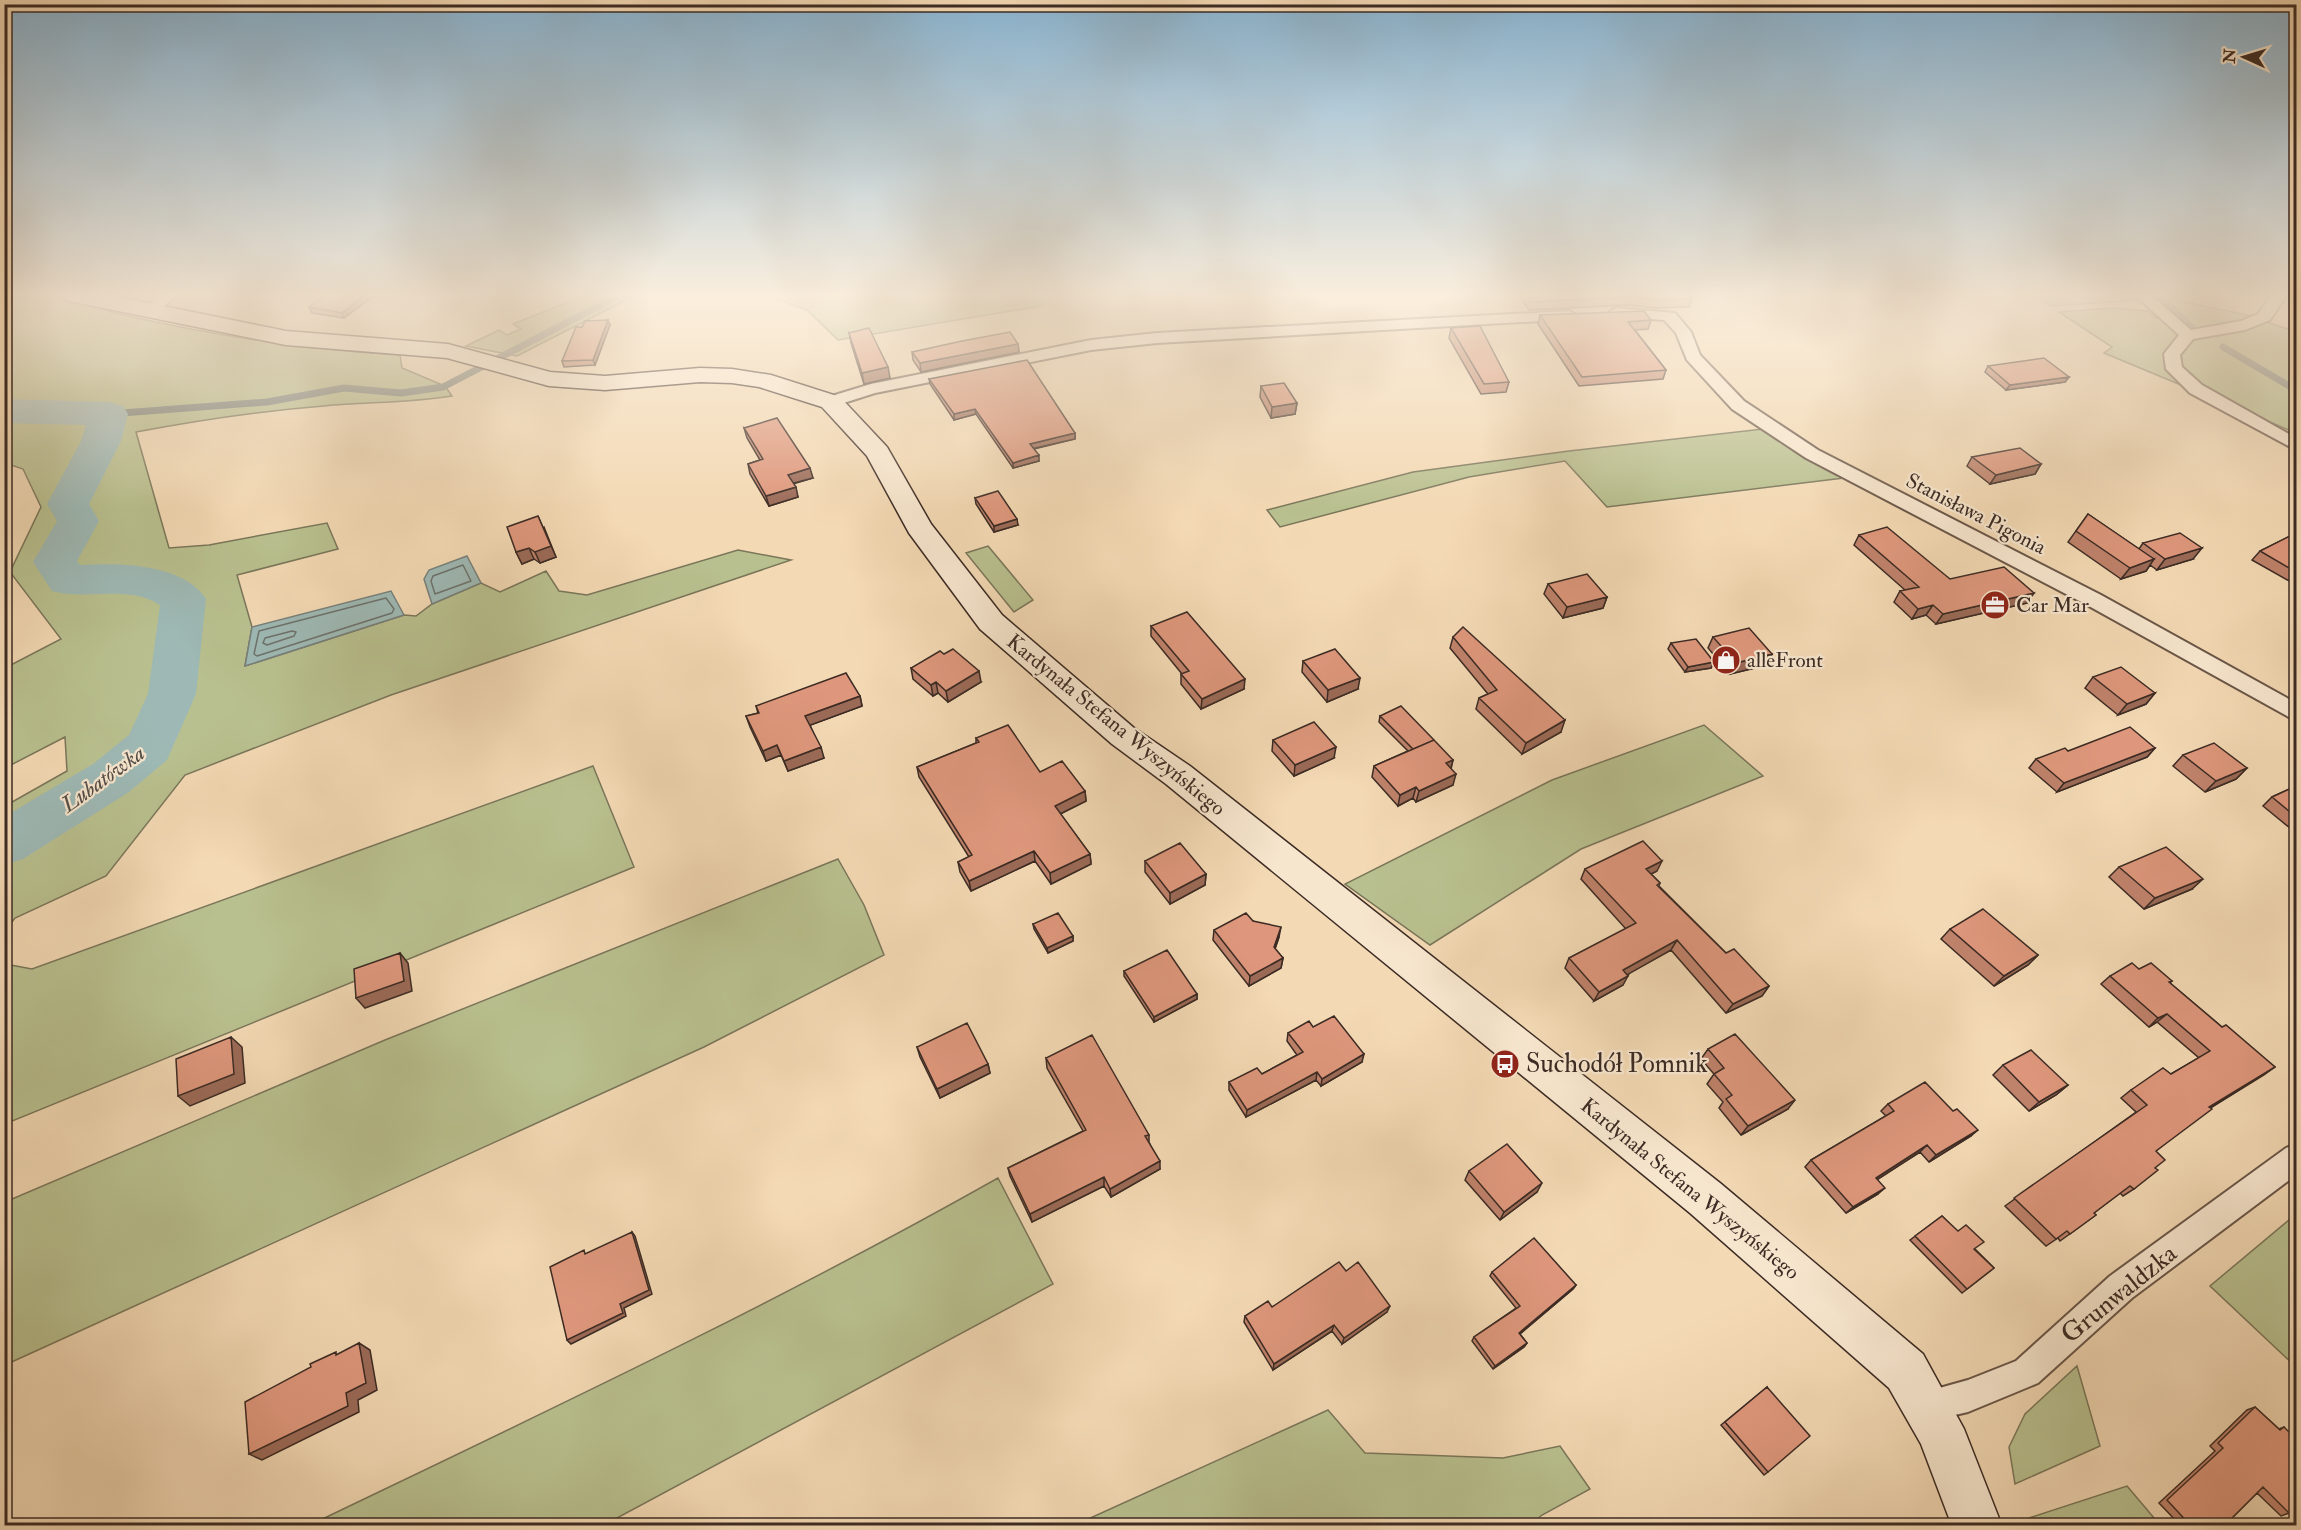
<svg xmlns="http://www.w3.org/2000/svg" width="2301" height="1530" font-family="'IM FELL Double Pica',serif">
	<rect width="100%" height="100%" fill="#f3d9b4"/>
	<filter id="stains"><feTurbulence type="fractalNoise" baseFrequency=".00333" numOctaves="4"/><feColorMatrix values="0 0 0 0 .2 0 0 0 0 .09 0 0 0 0 .02 0 0 0 .5 -.17"/></filter>
	<radialGradient id="worn" r=".72"><stop offset=".6" stop-color="#630" stop-opacity="0"/><stop offset="1" stop-color="#630" stop-opacity=".3"/></radialGradient>
	<!-- green -->
	<path fill="#b9c08f" stroke="#7a765a" stroke-width="1.5" d="M5,295L26,298C42,287 99,309 119,314C211,335 306,350 400,355L402,368L445,386L452,396C409,403 367,402 324,406C260,411 199,420 136,432L169,548L209,545L327,523L338,549L237,575L252,627L245,666L404,615L416,616L432,604L481,583L500,592L546,571L559,591L587,595L738,550L791,560L391,695L185,775L106,876L15,918L5,931V806L67,771L65,737L5,768V668L61,639L10,572L41,507L23,469L5,463Z
		M586,295H636L517,356L466,346L499,330L507,335L521,329L513,324Z
		M766,295H1056L1041,306L838,340L807,310Z
		M2036,295H2134L2143,300L2051,306Z
		M2150,295H2171L2180,301L2247,315L2296,332V433L2104,353L2112,347L2059,312L2111,308L2148,311L2156,318L2169,308Z
		M1763,429L1844,478L1607,507L1565,461L1469,477L1280,527L1267,510L1413,472L1569,451Z
		M988,546L1033,600L1014,612L966,553Z
		M1704,725L1763,776L1581,849L1430,945L1345,884L1552,780Z
		M593,766L634,867L5,1124V964L32,969Z
		M838,859L864,905L884,955L704,1047L5,1365V1202L385,1040Z
		M998,1178L1053,1284L604,1525H310C541,1414 775,1304 998,1178Z
		M2296,1214V1367L2210,1286Z
		M2077,1366L2100,1446L2015,1484L2009,1447L2025,1414Z
		M1328,1410L1365,1453L1503,1458L1560,1446L1590,1489L1542,1515L1530,1525H1075Z
		M2127,1486L2160,1525H2024L2023,1520Z"/>
	<!-- water -->
	<path fill="#9eb9b5" stroke="#77807b" stroke-width="1.5" d="M467,556L481,583L432,604L424,579L429,570Z
		M391,591L404,615L245,666L252,627Z"/>
	<g fill="none" stroke-linecap="round" stroke-linejoin="round">
		<!-- shore -->
		<path stroke="#6d726c" stroke-width="1.5" d="M463,565L471,581L435,594L431,581L433,576Z
			M386,598L394,609L392,613L257,656L254,654L259,631Z
			M292,631L296,632L294,636L267,645L263,643L265,638Z"/>
		<!-- stream -->
		<path stroke="#77807b" stroke-width="7" d="M2155,295L2165,301L2192,328
			M2223,347L2296,390
			M109,414L267,402L344,388L401,393L443,387L620,295"/>
		<!-- river -->
		<path fill="#9eb9b5" fill-rule="evenodd" d="M4,399L109,402L123,406L128,414L121,441L89,504L99,521L77,561L80,565C118,563 183,563 206,599L196,694L167,760L129,792L23,859L4,865V817L93,764L129,735L148,694L160,605C127,584 87,601 52,591L33,562L57,521L47,504L81,441L86,425L4,423Z"/>
		<!-- street casing -->
		<g stroke="#6a5648" stroke-width="4">
			<path id="street" d="M161,295H178L152,315H142L139,312Z
				M2135,295H2151L2191,330L2241,321L2258,314L2272,295H2287L2270,320L2245,330L2193,339L2180,355L2182,367L2202,385L2296,438V450L2190,393L2166,369L2164,354L2179,335Z
				M1617,308L1675,313L1691,332L1700,355L1744,401L1818,450L2101,595L2296,703V721L2087,605L1806,458L1732,409L1687,360L1676,333L1664,320L1612,316L1609,313L1612,310Z
				M1569,311L1577,316L1575,319L1157,343L1091,350L875,393L831,407L823,402L825,398L871,384L1091,340L1157,333Z
				M2296,1144V1175L2132,1298L2038,1383L1968,1412L1929,1421L1918,1416L1913,1405L1918,1394L1968,1380L2016,1361L2110,1276L2286,1148Z"/>
		</g>
		<!-- secondary casing -->
		<g stroke="#3c2b24" stroke-width="3">
			<path id="secondary" d="M63,295H109L286,331L448,344L550,372L605,376L700,368L732,369L771,375L840,397L887,447L931,524L1002,615L1134,728L1190,766L1720,1183L1923,1354L1964,1429L2002,1526H1952L1921,1444L1889,1388L1690,1213L1166,784L1112,744L980,629L909,533L867,456L822,407L759,387L732,383L700,382L605,390L549,386L447,358L286,345L74,302L66,300Z"/>
		</g>
		<!-- street -->
		<use href="#street" fill="#f7e6ce" fill-rule="evenodd"/>
		<!-- secondary -->
		<use href="#secondary" fill="#f7e6ce" fill-rule="evenodd"/>
	</g>
	<!-- wall -->
	<path fill="#bf826b" stroke="#3c2b24" stroke-width="1.5" d="M326,295H375L344,318L312,313L309,307Z
		M1521,295H1689L1692,299L1689,307L1656,308L1628,305L1529,310L1520,297Z
		M1540,315L1651,320L1648,329L1635,330L1666,370L1663,379L1579,386L1538,324Z
		M610,325L595,365L564,367L562,361Z
		M1451,328L1509,382L1506,392L1481,394L1449,338Z
		M849,333L890,378L864,384L851,343Z
		M1018,344L1019,352L921,372L913,360L912,352Z
		M1988,366L2069,377L2065,382L2006,390L1985,372Z
		M929,379L1075,433V439L1034,449L1039,461L1013,468L976,414L954,420L930,384Z
		M1261,386L1297,403L1295,414L1271,418L1260,397Z
		M744,428L813,478L793,484L798,497L769,506L750,474L748,464L760,460L747,438Z
		M1972,457L2041,464L2035,474L1990,484L1967,466Z
		M975,498L1018,525L994,532L976,504Z
		M2088,514L2139,549L2143,543L2193,559L2157,570L2150,565L2146,571L2121,579L2068,542Z
		M544,527L556,557L540,563L534,559L522,564L516,552Z
		M2296,533V579L2291,582L2252,560L2260,551Z
		M1859,535L1950,579L2027,603L1936,624L1926,615L1912,619L1894,602L1900,591L1905,590L1854,545Z
		M1548,584L1607,597L1603,608L1563,618L1544,594Z
		M1151,626L1244,689L1201,709L1181,684V674H1182L1151,636Z
		M1453,637L1561,732L1522,754L1476,709L1479,698L1488,694L1450,648Z
		M1713,637L1772,654L1767,665L1730,674L1708,648Z
		M1671,643L1714,662L1711,668L1685,672L1668,649Z
		M1303,661L1358,689L1327,702L1302,672Z
		M911,668L981,682L948,702L938,693L933,696L913,679Z
		M2093,677L2155,693L2146,704L2118,715L2085,688Z
		M860,696L862,706L810,725L824,758L788,771L781,755L766,761L750,727L746,716L758,713L756,706Z
		M1380,716L1453,760L1451,769L1453,785L1416,802L1413,798L1398,806L1372,777L1374,766L1408,751L1379,722Z
		M976,738L1040,772L1085,791L1086,801L1060,814L1090,854L1091,864L1051,884L1035,861L971,891L960,872L958,862L969,857L919,777L917,767L976,743Z
		M1273,740L1334,758L1294,776L1272,751Z
		M2155,748L2147,757L2057,792L2029,768L2036,759L2068,751Z
		M2183,755L2247,768L2236,779L2205,792L2173,766Z
		M2296,786V833L2263,806L2272,797Z
		M1145,861L1206,874L1205,885L1170,904L1145,872Z
		M2119,867L2192,889L2144,909L2109,877Z
		M1585,869L1657,871L1651,874L1660,883L1659,886L1726,953L1769,986L1762,996L1726,1013L1671,950L1627,974L1623,985L1594,1001L1565,968L1569,958L1626,929L1581,879Z
		M1253,921L1279,937L1275,949L1283,958L1281,968L1249,986L1213,940L1214,930Z
		M1033,924L1073,936V941L1048,953L1034,929Z
		M1950,929L2038,955L2028,965L1994,986L1941,939Z
		M2139,969L2172,981L2170,983L2222,1027L2275,1067L2210,1108L2156,1151L2155,1168L2134,1189L2123,1196L2120,1193L2094,1213L2096,1215L2060,1241L2058,1238L2046,1246L2005,1206L2136,1112L2121,1098L2131,1090L2171,1074L2199,1058L2157,1022L2149,1027L2101,984L2110,976Z
		M1124,971L1197,994V999L1154,1022L1124,976Z
		M1313,1027L1362,1062L1321,1086L1316,1080L1246,1117L1229,1090V1082L1262,1074L1297,1055L1287,1041L1288,1033Z
		M917,1047L988,1064L990,1073L940,1098L920,1057Z
		M1708,1049L1788,1109L1741,1135L1719,1108L1723,1102L1707,1084L1714,1074L1701,1059Z
		M1046,1058L1149,1135V1142L1160,1169L1111,1197L1104,1186L1032,1222L1010,1176L1008,1168L1083,1131L1047,1068Z
		M2003,1065L2068,1085L2056,1095L2029,1111L1993,1075Z
		M1888,1104L1971,1136L1929,1162L1920,1152L1877,1179L1878,1194L1846,1213L1805,1167L1811,1160L1886,1116L1881,1111Z
		M1469,1171L1537,1192L1500,1220L1465,1180Z
		M1942,1216L1994,1268L1962,1293L1910,1240Z
		M1346,1271L1387,1312L1342,1344L1332,1331L1273,1370L1244,1322L1245,1316L1272,1307Z
		M1492,1272L1576,1285L1573,1289L1520,1334L1527,1343L1524,1347L1493,1369L1472,1341L1474,1337L1516,1308L1490,1276Z
		M1767,1387L1768,1472L1764,1475L1721,1425Z
		M2255,1407L2279,1429L2284,1427L2289,1513L2281,1516L2257,1493L2224,1526H2181L2159,1503L2215,1451L2210,1446L2247,1410Z"/>
	<!-- shaded-wall -->
	<path fill="#9b6a57" stroke="#3c2b24" stroke-width="1.5" d="M365,295H375L344,318L342,313Z
		M608,320L610,325L595,365L593,360Z
		M1018,344L1019,352L921,372L920,363Z
		M888,367L890,378L864,384L862,373Z
		M2069,377L2065,382L2006,390L2010,385Z
		M1297,403L1295,414L1271,418L1272,407Z
		M975,409L976,414L954,420V414Z
		M1075,433V439L1031,449L1030,444Z
		M1039,455V461L1013,468V463Z
		M2041,464L2035,474L1990,484L1996,475Z
		M810,468L813,478L790,484L788,475Z
		M796,487L798,497L769,506L766,496Z
		M538,516L556,557L540,563L535,552Z
		M1017,519L1018,525L994,532V526Z
		M529,548L534,559L522,564L516,552Z
		M2202,548L2193,559L2157,570L2165,559Z
		M2154,559L2146,571L2121,579L2130,568Z
		M2034,593L2027,603L1936,624L1943,614Z
		M1607,597L1603,608L1563,618L1567,607Z
		M1933,605L1926,615L1912,619L1918,609Z
		M1772,654L1767,665L1730,674L1736,663Z
		M1714,662L1711,668L1685,672L1688,667Z
		M979,671L981,682L948,702L946,691Z
		M1360,678L1358,689L1327,702L1328,690Z
		M1245,679L1244,689L1201,709L1202,699Z
		M936,682L938,693L933,696L931,685Z
		M2155,693L2146,704L2118,715L2127,704Z
		M860,696L862,706L808,726L805,716Z
		M1565,720L1561,732L1522,754L1526,743Z
		M777,745L781,755L766,761L763,751Z
		M821,747L824,758L788,771L784,761Z
		M1336,747L1334,758L1294,776L1295,765Z
		M2155,748L2147,757L2057,792L2064,783Z
		M1453,760L1450,771L1446,763Z
		M2247,768L2236,779L2205,792L2216,781Z
		M1456,774L1453,785L1416,802L1419,791Z
		M1416,787L1413,798L1398,806L1400,795Z
		M1085,791L1086,801L1056,816L1055,806Z
		M1034,851L1035,861L971,891L969,881Z
		M1090,854L1091,864L1051,884L1050,873Z
		M1662,861L1657,871L1641,879L1646,869Z
		M1206,874L1205,885L1170,904V893Z
		M2203,879L2192,889L2144,909L2155,898Z
		M1281,927L1279,937L1272,957L1274,947Z
		M1073,936V941L1048,953L1047,948Z
		M1677,940L1671,950L1618,980L1623,970Z
		M400,953L408,963L412,991L365,1008L356,998Z
		M2038,955L2028,965L1994,986L2004,976Z
		M1283,958L1281,968L1249,986L1250,976Z
		M1628,976L1623,985L1594,1001L1599,992Z
		M1769,986L1762,996L1726,1013L1733,1004Z
		M1197,994V999L1154,1022V1017Z
		M2167,1014L2157,1022L2149,1027L2158,1018Z
		M231,1037L242,1047L245,1083L190,1106L178,1096Z
		M1364,1054L1362,1062L1321,1086L1322,1079Z
		M988,1064L990,1073L940,1098L937,1089Z
		M2275,1067L2264,1075L2199,1115L2209,1107Z
		M1317,1072L1316,1080L1246,1117L1247,1110Z
		M2068,1085L2056,1095L2029,1111L2039,1102Z
		M1795,1100L1788,1109L1741,1135L1748,1126Z
		M1978,1130L1971,1136L1929,1162L1936,1155Z
		M1927,1145L1920,1152L1869,1185L1876,1178Z
		M1160,1161V1169L1111,1197L1110,1189Z
		M1104,1177V1186L1032,1222L1030,1214Z
		M1542,1183L1537,1192L1500,1220L1504,1212Z
		M1885,1188L1878,1194L1846,1213L1853,1207Z
		M632,1232L635,1236L652,1294L624,1308L626,1316L571,1344L567,1340L620,1304Z
		M1576,1285L1573,1289L1516,1337L1519,1333Z
		M1390,1306L1387,1312L1342,1344L1344,1338Z
		M1334,1325L1332,1331L1273,1370L1274,1364Z
		M359,1343L370,1350L377,1390L358,1400L359,1412L262,1460L249,1454L346,1393Z
		M1527,1343L1524,1347L1493,1369L1495,1366Z"/>
	<!-- building -->
	<path fill="#de977c" stroke="#3c2b24" stroke-width="1.5" d="M326,295H365L342,313L309,307Z
		M1526,295H1689L1692,299L1659,300L1630,297L1531,302Z
		M1644,311L1651,320L1628,322L1666,370L1582,377L1540,315Z
		M608,320L593,360L562,361L576,327H582L585,321Z
		M1480,326L1509,382L1484,384L1451,328Z
		M869,328L888,367L862,373L849,333Z
		M1010,332L1018,344L920,363L912,352L962,341Z
		M2044,358L2069,377L2010,385L1988,366Z
		M1027,360L1075,433L1030,444L1039,455L1013,463L975,409L954,414L929,379Z
		M1284,383L1297,403L1272,407L1261,386Z
		M777,418L810,468L788,475L796,487L766,496L748,464L763,459L744,428Z
		M2020,448L2041,464L1996,475L1972,457Z
		M998,491L1017,519L994,526L975,498Z
		M2088,514L2154,559L2130,568L2076,531Z
		M538,516L551,546L535,552L529,548L516,552L507,527Z
		M1887,527L1950,579L2004,567L2034,593L1943,614L1933,605L1918,609L1900,591L1919,587L1859,535Z
		M2180,533L2202,548L2165,559L2143,543Z
		M2296,533V572L2260,551Z
		M1587,574L1607,597L1567,607L1548,584Z
		M1187,612L1245,679L1202,699L1181,674L1189,671L1151,626Z
		M1463,627L1565,720L1526,743L1479,698L1497,690L1453,637Z
		M1749,628L1772,654L1736,663L1713,637Z
		M1696,639L1714,662L1688,667L1671,643Z
		M953,649L979,671L946,691L936,682L931,685L911,668L940,651L944,654Z
		M1335,649L1360,678L1328,690L1303,661Z
		M2121,667L2155,693L2127,704L2093,677Z
		M846,673L860,696L805,716L821,747L784,761L777,745L763,751L746,716L759,713L756,706Z
		M1401,706L1434,740L1413,749L1380,716Z
		M1314,722L1336,747L1295,765L1273,740Z
		M1008,725L1040,772L1062,761L1085,791L1055,806L1090,854L1050,873L1034,851L969,881L958,862L972,855L917,767L979,742L976,738Z
		M2130,727L2155,748L2064,783L2036,759L2065,748L2068,751Z
		M1434,740L1453,760L1446,763L1456,774L1419,791L1416,787L1400,795L1374,766Z
		M2214,743L2247,768L2216,781L2183,755Z
		M2296,786V817L2272,797Z
		M1643,841L1662,861L1646,869L1660,883L1657,885L1726,953L1734,949L1769,986L1733,1004L1677,940L1623,970L1628,976L1599,992L1569,958L1636,923L1585,869Z
		M1180,843L1206,874L1170,893L1145,861Z
		M2166,847L2203,879L2155,898L2119,867Z
		M1983,909L2038,955L2004,976L1950,929Z
		M1058,913L1073,936L1047,948L1033,924Z
		M1246,913L1253,921L1281,927L1274,947L1283,958L1250,976L1214,930Z
		M1167,950L1197,994L1154,1017L1124,971Z
		M400,953L404,981L356,998L354,969Z
		M2132,963L2139,969L2151,963L2172,981L2169,982L2222,1027L2226,1025L2275,1067L2209,1107L2212,1109L2156,1151L2165,1160L2155,1168L2158,1170L2134,1189L2130,1186L2094,1213L2096,1215L2070,1234L2067,1231L2056,1239L2014,1198L2147,1105L2131,1090L2163,1068L2171,1074L2210,1051L2167,1014L2158,1018L2110,976Z
		M1334,1016L1364,1054L1322,1079L1317,1072L1247,1110L1229,1082L1257,1068L1262,1074L1303,1052L1288,1033L1309,1021L1313,1027Z
		M967,1023L988,1064L937,1089L917,1047Z
		M1735,1034L1795,1100L1748,1126L1726,1099L1732,1095L1714,1074L1724,1068L1708,1049Z
		M1092,1035L1149,1135L1145,1136L1160,1161L1110,1189L1104,1177L1030,1214L1008,1168L1086,1130L1046,1058Z
		M231,1037L234,1074L178,1096L176,1059Z
		M2031,1050L2068,1085L2039,1102L2003,1065Z
		M1925,1082L1953,1111L1957,1109L1978,1130L1936,1155L1927,1145L1876,1178L1885,1188L1853,1207L1811,1160L1894,1111L1888,1104Z
		M1507,1144L1542,1183L1504,1212L1469,1171Z
		M1942,1216L1958,1231L1966,1225L1984,1242L1974,1249L1994,1268L1967,1289L1915,1236Z
		M632,1232L649,1290L620,1304L623,1313L567,1340L550,1267L584,1250L585,1254Z
		M1534,1238L1576,1285L1519,1333L1527,1343L1495,1366L1474,1337L1520,1306L1492,1272Z
		M1339,1262L1346,1271L1358,1262L1390,1306L1344,1338L1334,1325L1274,1364L1245,1316L1268,1301L1272,1307Z
		M359,1343L366,1383L346,1393L348,1406L249,1454L245,1402L311,1367L310,1364L336,1352V1355Z
		M1767,1387L1810,1436L1768,1472L1725,1422Z
		M2255,1407L2280,1430L2284,1427L2296,1439V1506L2289,1513L2263,1487L2224,1526H2191L2167,1500L2223,1448L2218,1443Z"/>
	<!-- sky -->
	<linearGradient id="sky" x2="0" y2="1"><stop stop-color="#8ab6d4"/><stop offset="0.58" stop-color="#faeedd"/><stop offset="1" stop-color="#faeedd" stop-opacity="0"/></linearGradient>
	<rect width="2301" height="509" fill="url(#sky)"/>
	<!-- icons -->
	<defs>
		<g id="office-disc" transform="scale(1.5)"><circle r="9.5" fill="#8f2418" stroke="#f7e6ce"/><path d="M-6-3h4V-5.5h4V-3h4V5H-6ZM-1-4.5V-3h2v-1.5ZM-6 0V1H6V0Z" fill="#fff"/></g>
		<g id="shop-disc" transform="scale(1.5)"><circle r="9.5" fill="#8f2418" stroke="#f7e6ce"/><path d="M-5-2.5h2.3a2.7 3.5 0 0 1 5.4 0H5L5.5 6h-11ZM-1.5-2.5h3a1.5 2.3 0 0 0-3 0Z" fill="#fff"/></g>
		<g id="bus-disc" transform="scale(1.5)"><circle r="9.5" fill="#8f2418" stroke="#f7e6ce"/><path d="M-5-6H5V4H4V6H2V4H-2V6H-4V4H-5ZM-3.5-4V0h7V-4ZM-3.5 1.2v1.5H-2V1.2ZM2 1.2v1.5H3.5V1.2Z" fill="#fff"/></g>
	</defs>
	<g fill-rule="evenodd">
		<use href="#office-disc" x="1995" y="605"/>
		<use href="#shop-disc" x="1726" y="660"/>
		<use href="#bus-disc" x="1505" y="1064"/>
	</g>
	<g text-anchor="middle" dominant-baseline="central" stroke-width="4.5" stroke-linejoin="round" paint-order="stroke">
		<!-- street labels -->
		<g font-size="21" fill="#3c2b24" stroke="#f7e6ce">
			<text transform="translate(1976 514) rotate(27)">Stanisława Pigonia</text>
			<text transform="translate(1116 725) rotate(39)">Kardynała Stefana Wyszyńskiego</text>
			<text transform="translate(1690 1189) rotate(39)">Kardynała Stefana Wyszyńskiego</text>
		</g>
		<!-- poi labels -->
		<g font-size="21" fill="#3c2b24" stroke="#f7e6ce" text-anchor="start">
			<text x="2016" y="605">Car Mar</text>
			<text x="1747" y="660">alleFront</text>
		</g>
		<!-- water labels -->
		<g font-size="22" font-style="italic" fill="#544e48" stroke="#f7e6ce">
			<text transform="translate(103 779) rotate(-36)">Lubatówka</text>
		</g>
		<!-- near-poi labels -->
		<g font-size="26" fill="#3c2b24" stroke="#f7e6ce" text-anchor="start">
			<text x="1526" y="1064">Suchodół Pomnik</text>
		</g>
		<!-- near-street labels -->
		<g font-size="26" fill="#3c2b24" stroke="#f7e6ce">
			<text transform="translate(2119 1294) rotate(-39)">Grunwaldzka</text>
		</g>
	</g>
	<!-- margin -->
	<rect width="2301" height="1530" fill="none" stroke="#f3d9b4" stroke-width="24"/>
	<rect x="6" y="6" width="2289" height="1518" fill="none" stroke="#3c2b24" stroke-width="3"/>
	<rect x="12" y="12" width="2277" height="1506" fill="none" stroke="#3c2b24" stroke-width="1.5"/>
	<!-- north arrow -->
	<g transform="translate(2244 57) rotate(274)" stroke="#f7e6ce" stroke-width="4.5" paint-order="stroke">
	<path d="M0-4.5L10 22L0 15L-10 22Z" fill="#3c2b24"/>
	<text y="-9" font-size="16" font-weight="bold" text-anchor="middle" fill="#3c2b24">N</text>
	</g>
	<rect width="100%" height="100%" filter="url(#stains)"/>
	<rect width="100%" height="100%" fill="url(#worn)"/>
</svg>
